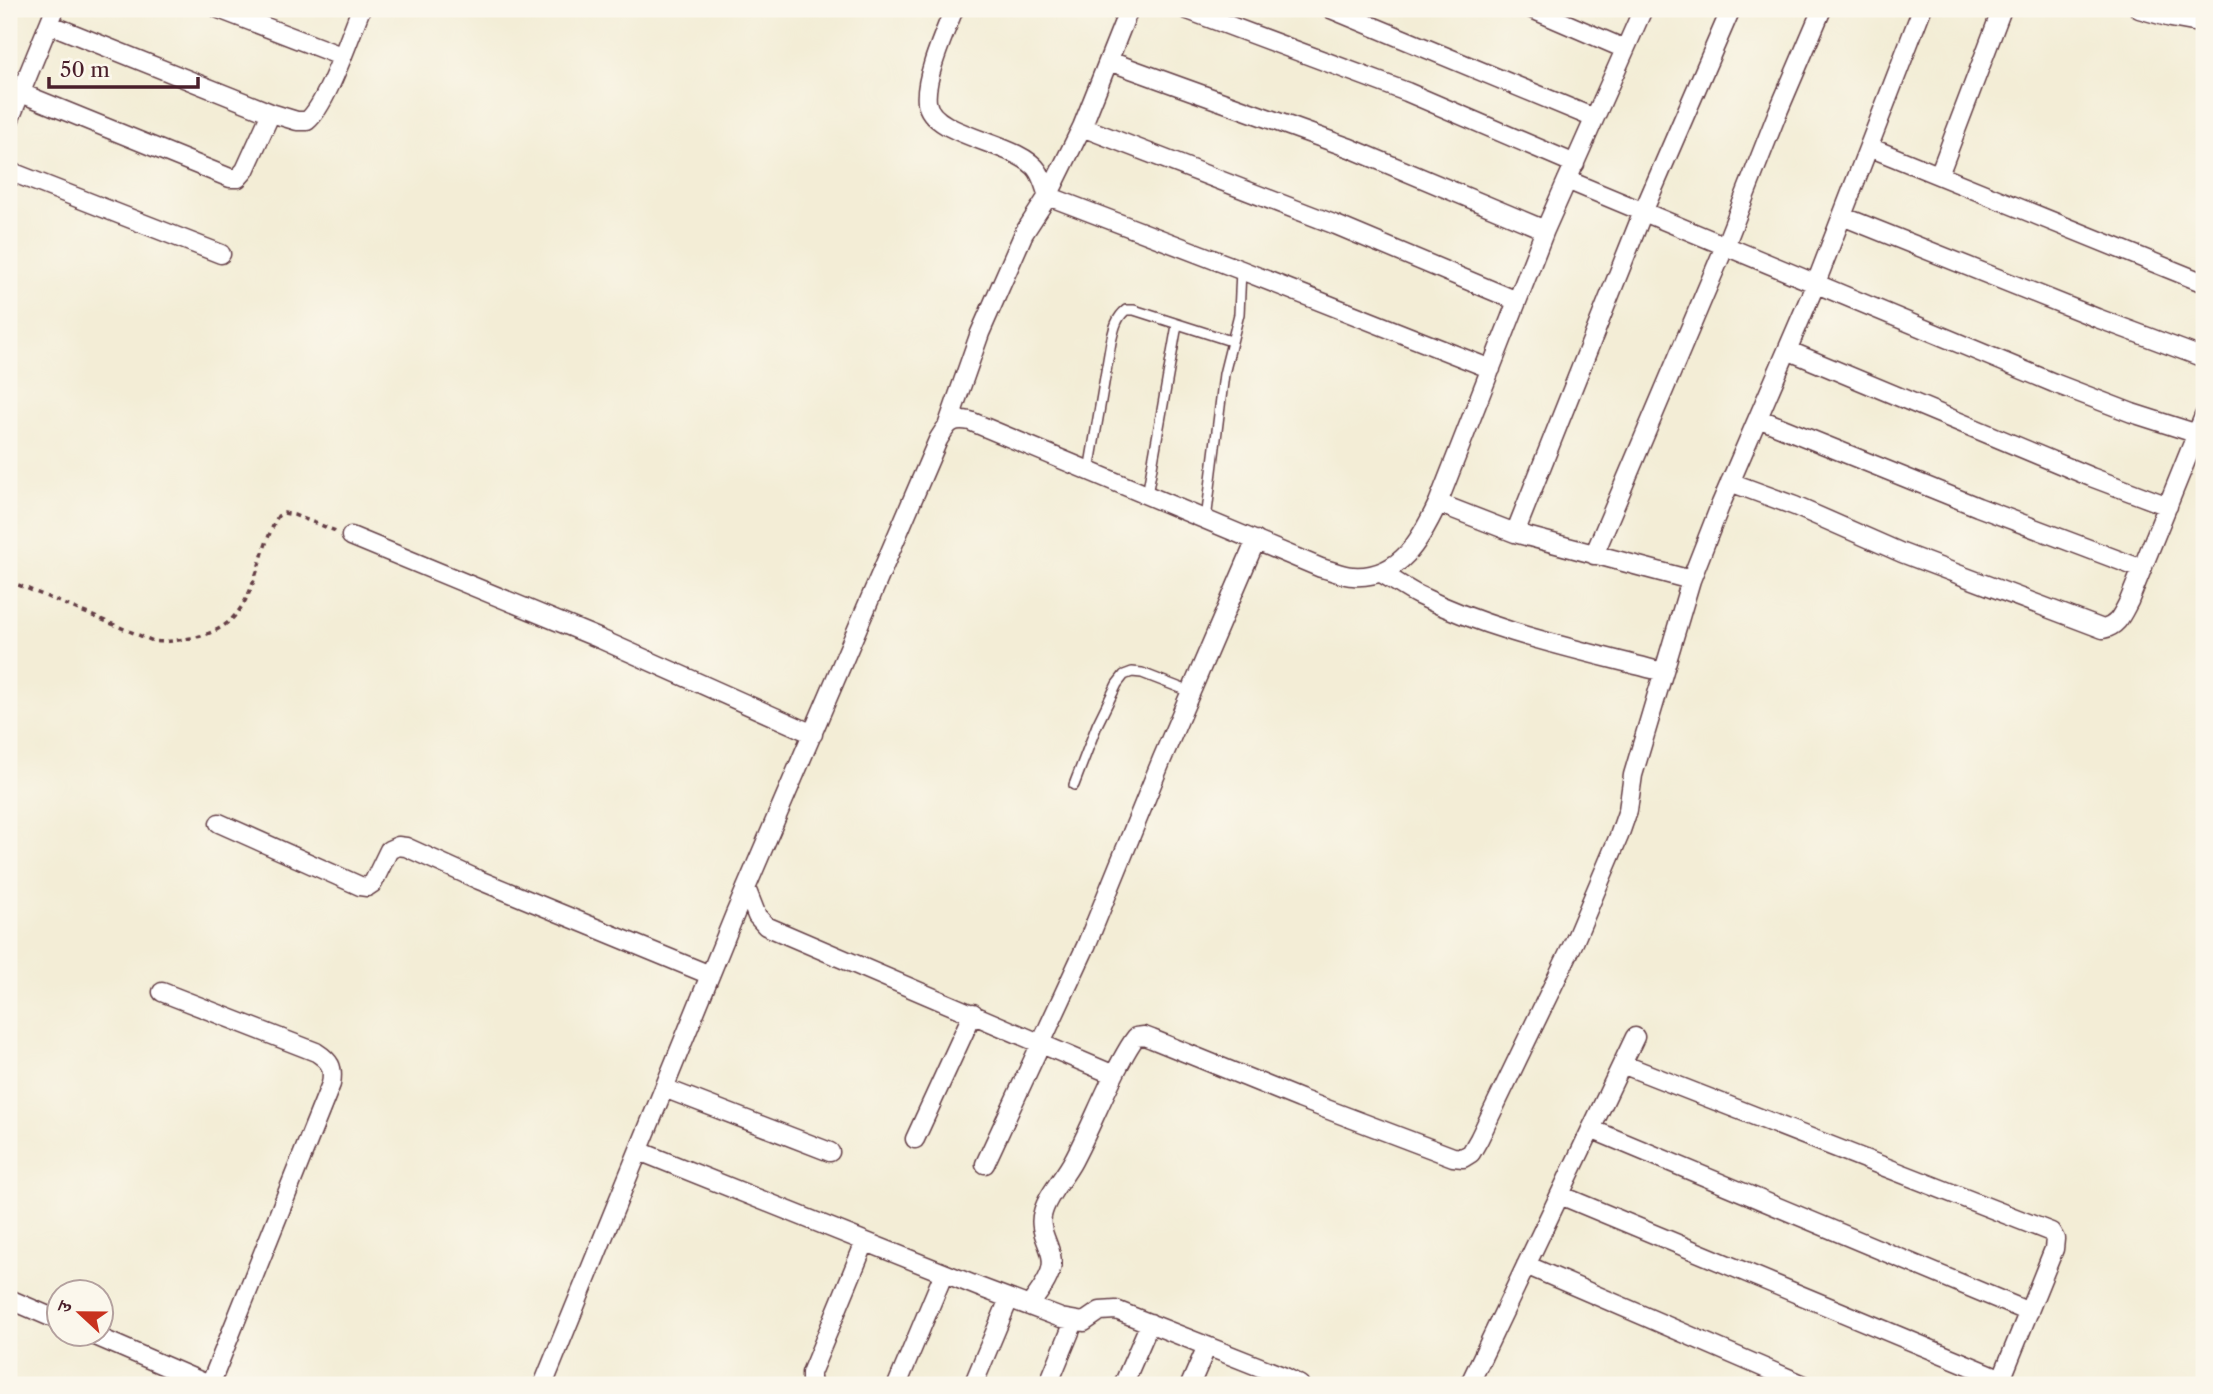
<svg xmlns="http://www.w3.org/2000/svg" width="2213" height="1394" font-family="'Libre Caslon Text','Noto Serif Devanagari',serif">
	<rect width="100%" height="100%" fill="#fbf7ec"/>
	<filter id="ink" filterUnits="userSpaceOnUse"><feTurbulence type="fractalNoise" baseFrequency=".0143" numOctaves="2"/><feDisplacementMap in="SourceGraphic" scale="14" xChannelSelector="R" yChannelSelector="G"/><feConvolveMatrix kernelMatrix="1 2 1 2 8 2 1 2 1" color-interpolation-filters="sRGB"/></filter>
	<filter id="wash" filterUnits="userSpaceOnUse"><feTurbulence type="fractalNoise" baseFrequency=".00686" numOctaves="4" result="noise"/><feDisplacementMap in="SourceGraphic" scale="28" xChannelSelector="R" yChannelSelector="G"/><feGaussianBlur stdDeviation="1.57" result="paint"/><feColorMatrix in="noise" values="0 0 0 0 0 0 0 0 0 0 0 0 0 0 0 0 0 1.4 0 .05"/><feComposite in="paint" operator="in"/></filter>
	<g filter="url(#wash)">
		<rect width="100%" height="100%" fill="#f3edd6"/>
	</g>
	<g filter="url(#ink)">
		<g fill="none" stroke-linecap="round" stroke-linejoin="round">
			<!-- lane casing -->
			<g stroke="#633e45" stroke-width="12">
				<path id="lane" d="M1089,471L1111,342C1114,329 1116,318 1126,310H1134L1231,341
					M1147,495L1177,325
					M1206,520L1224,374L1239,314L1241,270
					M1074,785L1097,725L1117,684L1124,675L1132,672L1142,673L1191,692"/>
			</g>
			<!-- street casing -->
			<g stroke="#633e45" stroke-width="21">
				<path id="street" d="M219,9L341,56
					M954,9C945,32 924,78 927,102C931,137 1019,142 1038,171C1043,179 1045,188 1048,196L1241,270L1491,369
					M1185,9L1407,92L1575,164
					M1331,9L1594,118
					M1532,9L1625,49
					M2139,9L2171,18L2204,24
					M49,24L271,113L297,121H307C327,105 350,35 361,9
					M1109,61L1350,148L1545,230
					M21,93L230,178H238L245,170L271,113
					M9,121L55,9
					M1082,127L1336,225L1517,301
					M1869,147L2204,283
					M9,171L221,254
					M1939,175L2002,9
					M1567,180L2054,383L2132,413L2204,436
					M1842,216L2097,318L2204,358
					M1787,350L2091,477L2168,506
					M1758,418L1978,507L2142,569
					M948,424L980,333L1024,233L1048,196L1082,127L1129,9
					M1730,482L1795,506L1902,553L2103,629C2118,626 2122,614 2129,601L2204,416
					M1438,503L1515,533L1691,580
					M1515,533L1643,212L1731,9
					M351,536L598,638L813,734
					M1594,555L1725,246L1777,114L1822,9
					M1381,573C1394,580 1406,589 1418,595C1495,633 1581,650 1663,672
					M219,823L360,886L367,887L373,883L389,850L398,846L406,847L479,880L710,975
					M746,888L757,916L766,926L1114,1075
					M162,992L316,1052C330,1061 334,1067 331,1084L210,1385
					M1622,1064L2051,1232L2055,1239L2054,1249L1999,1385
					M664,1088L830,1152
					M1591,1129L2029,1312
					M915,1139L973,1013
					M639,1151L979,1287L1061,1318L1084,1322L1100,1311L1116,1310L1285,1377L1300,1385
					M985,1164L1086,946L1162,759L1256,540
					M1560,1195L2002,1379
					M1526,1265L1804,1385
					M9,1299L60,1321
					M1029,1306C1037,1295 1048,1282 1051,1269C1056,1249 1036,1233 1043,1212C1048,1194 1064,1178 1073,1161C1089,1131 1101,1100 1117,1069C1123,1058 1128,1047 1136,1037L1144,1036L1152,1039L1300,1099L1453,1157L1463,1158L1471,1153L1479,1139L1575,940L1619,836L1628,810L1633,775L1691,580L1720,506L1816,283L1922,9
					M91,1334L209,1385
					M543,1385L735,914L938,440C947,425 950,417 970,421L1321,568C1331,570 1343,576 1353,576C1400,579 1421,539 1438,503L1545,230L1643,9
					M813,1385L811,1380V1373L865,1242
					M897,1385L944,1273
					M973,1385L1009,1299
					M1048,1385L1074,1322
					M1123,1385L1150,1323
					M1190,1385L1207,1346
					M1469,1385L1635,1037"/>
			</g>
			<!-- path -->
			<path stroke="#633e45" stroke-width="3.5" stroke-dasharray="5 5" stroke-linecap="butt" d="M9,581L153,641C166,643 178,640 191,638C259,627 251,564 278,516L284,513L294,515L336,531"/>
			<!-- lane -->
			<use href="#lane" stroke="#fff" stroke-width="9"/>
			<!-- street -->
			<use href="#street" stroke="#fff" stroke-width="18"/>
		</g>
	</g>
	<!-- margin -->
	<rect width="2213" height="1394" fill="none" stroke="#fbf7ec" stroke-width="35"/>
	<!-- north arrow -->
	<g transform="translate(80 1313) rotate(292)"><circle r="33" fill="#fbf7ec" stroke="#b4a19f" stroke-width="2"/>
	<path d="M0-5L12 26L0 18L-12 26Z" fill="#c8321e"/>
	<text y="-10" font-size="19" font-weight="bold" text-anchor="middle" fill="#4a1f2b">उ</text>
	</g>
	<!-- scale -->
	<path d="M49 77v10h149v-10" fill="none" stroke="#4a1f2b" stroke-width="3.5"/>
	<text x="60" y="77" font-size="21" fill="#4a1f2b" stroke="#fbf7ec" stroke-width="5" paint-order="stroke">50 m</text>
</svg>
